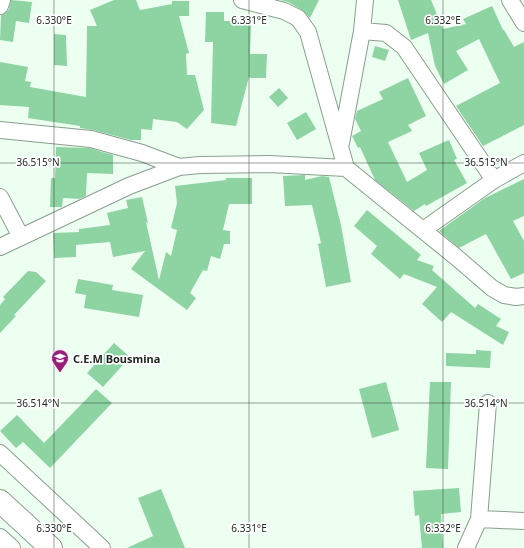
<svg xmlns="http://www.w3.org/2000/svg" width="524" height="548" font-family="'Noto Sans',sans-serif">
	<rect width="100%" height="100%" fill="#edfff1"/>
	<!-- building -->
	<path fill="#8ed4a3" d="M11,0L32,2L29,23L16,21L13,42L0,40L1,15L6,13L9,9Z
		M114,0H136L140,10L172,4V1H189V16H179L189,53L186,54L187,75H195L204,110L187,129L177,122L153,119L152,130L141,129V140H131L93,130L80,128V126L28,118L29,107L0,105V62L28,67L25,81L31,82L30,87L86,97L87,26H97L90,10Z
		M280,0H319L310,18L302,10L288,2Z
		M398,0H431L443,29L466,24L463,19L492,6L503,30H504L514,47L524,42V125L483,146L456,106L500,83L479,39L456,51L468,70L444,84L435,66L428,33L411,40Z
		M206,12H224V21L251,22L250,54H267L266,78H251L249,77L236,126L211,123L213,42H205Z
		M54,34L66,35L67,66L54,65Z
		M375,46L389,50L385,61L372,57Z
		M408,78L426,116L408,125L412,131L388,142L407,182L427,170L419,153L449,140L457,159L454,160L467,183L426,206L425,204L414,211L375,180L360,147L358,148L352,136L361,131L355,119L357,111L383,99L379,92Z
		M279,88L288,98L278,107L269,97Z
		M306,112L316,129L297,140L287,123Z
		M56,147L89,148L113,155V174L87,173L86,196L79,199L63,198L62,207H50L51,178H55Z
		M305,175V180L322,176L329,177L341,225L351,282L326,287L318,244L321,243L312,205L285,206L283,176Z
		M226,178H252V204H229L223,230L230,231V244H224L220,259L211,256L207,271L203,270L190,293L196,298L187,310L131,269L145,251L113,257L110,242L76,245V257L54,258L53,233L79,232V229L110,225L107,213L128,208L126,200L142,197L148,223L146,222L159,280L166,252L171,256L177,230L171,228L177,203L175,186L226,180Z
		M524,179V216L513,221L524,241V273L511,279L486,234L459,248L439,231L485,198Z
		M367,210L421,255L417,260L434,266L432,270L475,308L478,304L501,319L496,326L509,332L503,345L451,312L442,322L422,304L437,287L404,274L400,279L371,254L377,246L354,226Z
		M28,271L36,272L46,281L14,315L16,316L0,333V305L5,299L3,297Z
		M78,279L113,285L112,290L143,295L139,317L84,308L86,295L75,293Z
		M114,343L130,357L103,387L87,373Z
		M476,350L491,351L490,368L446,366V353L476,354Z
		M386,382L399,430L372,438L359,389Z
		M430,382H451L448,469L426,468Z
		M96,389L112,403L50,468L23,442L16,448L0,431L17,415L44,443Z
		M459,488L461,512L441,514L443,548H422L419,515L415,516L413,491Z
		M161,489L185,548H127L153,536L138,498Z"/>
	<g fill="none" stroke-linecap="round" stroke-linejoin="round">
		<!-- street casing -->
		<g stroke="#899e8e" stroke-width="18">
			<path id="street" d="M242,0L284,11L298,18L308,32L346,168
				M510,0L524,23
				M0,6L2,0
				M362,31L386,33L404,47L494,180
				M0,130L91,139L142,153L179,167
				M341,143L362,31L365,0
				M0,197L21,237
				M423,230L494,180L524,163
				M0,247L129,186L179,167L200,165L269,164L346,168L456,257L492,288L504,295L516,297L524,296
				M0,453L102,548
				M479,519L524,521
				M0,537L12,548
				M466,548L479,519L488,403"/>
		</g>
		<!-- secondary casing -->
		<g stroke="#899e8e" stroke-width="24">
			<path id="secondary" d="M0,501L51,548"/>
		</g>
		<!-- street -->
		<use href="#street" stroke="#fff" stroke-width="16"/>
		<!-- secondary -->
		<use href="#secondary" stroke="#fff" stroke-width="22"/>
	</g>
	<!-- ticks -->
	<path fill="none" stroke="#202822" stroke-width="1" stroke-opacity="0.45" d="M54,0V548M249,0V548M443,0V548M0,163H524M0,403H524"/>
	<!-- icons -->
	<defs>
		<g id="school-pin" transform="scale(0.9)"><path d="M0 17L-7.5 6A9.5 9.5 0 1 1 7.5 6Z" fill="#99207a" stroke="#fff"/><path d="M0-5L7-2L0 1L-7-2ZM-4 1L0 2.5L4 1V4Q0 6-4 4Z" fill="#fff"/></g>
	</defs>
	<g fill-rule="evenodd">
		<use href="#school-pin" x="60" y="358"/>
	</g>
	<g text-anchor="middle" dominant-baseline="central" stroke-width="3.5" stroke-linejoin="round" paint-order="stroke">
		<!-- poi labels -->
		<g font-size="11" font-weight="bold" fill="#202822" stroke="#fff" text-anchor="start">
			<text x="73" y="358">C.E.M Bousmina</text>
		</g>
	</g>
	<g font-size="10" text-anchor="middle" fill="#202822" stroke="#fff" stroke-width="3.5" stroke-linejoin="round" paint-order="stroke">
		<text x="54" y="24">6.330°E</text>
		<text x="249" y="24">6.331°E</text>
		<text x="443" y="24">6.332°E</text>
		<text x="38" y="166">36.515°N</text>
		<text x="486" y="166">36.515°N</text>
		<text x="38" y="407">36.514°N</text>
		<text x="486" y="407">36.514°N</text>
		<text x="54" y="532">6.330°E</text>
		<text x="249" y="532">6.331°E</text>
		<text x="443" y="532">6.332°E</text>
	</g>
</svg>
